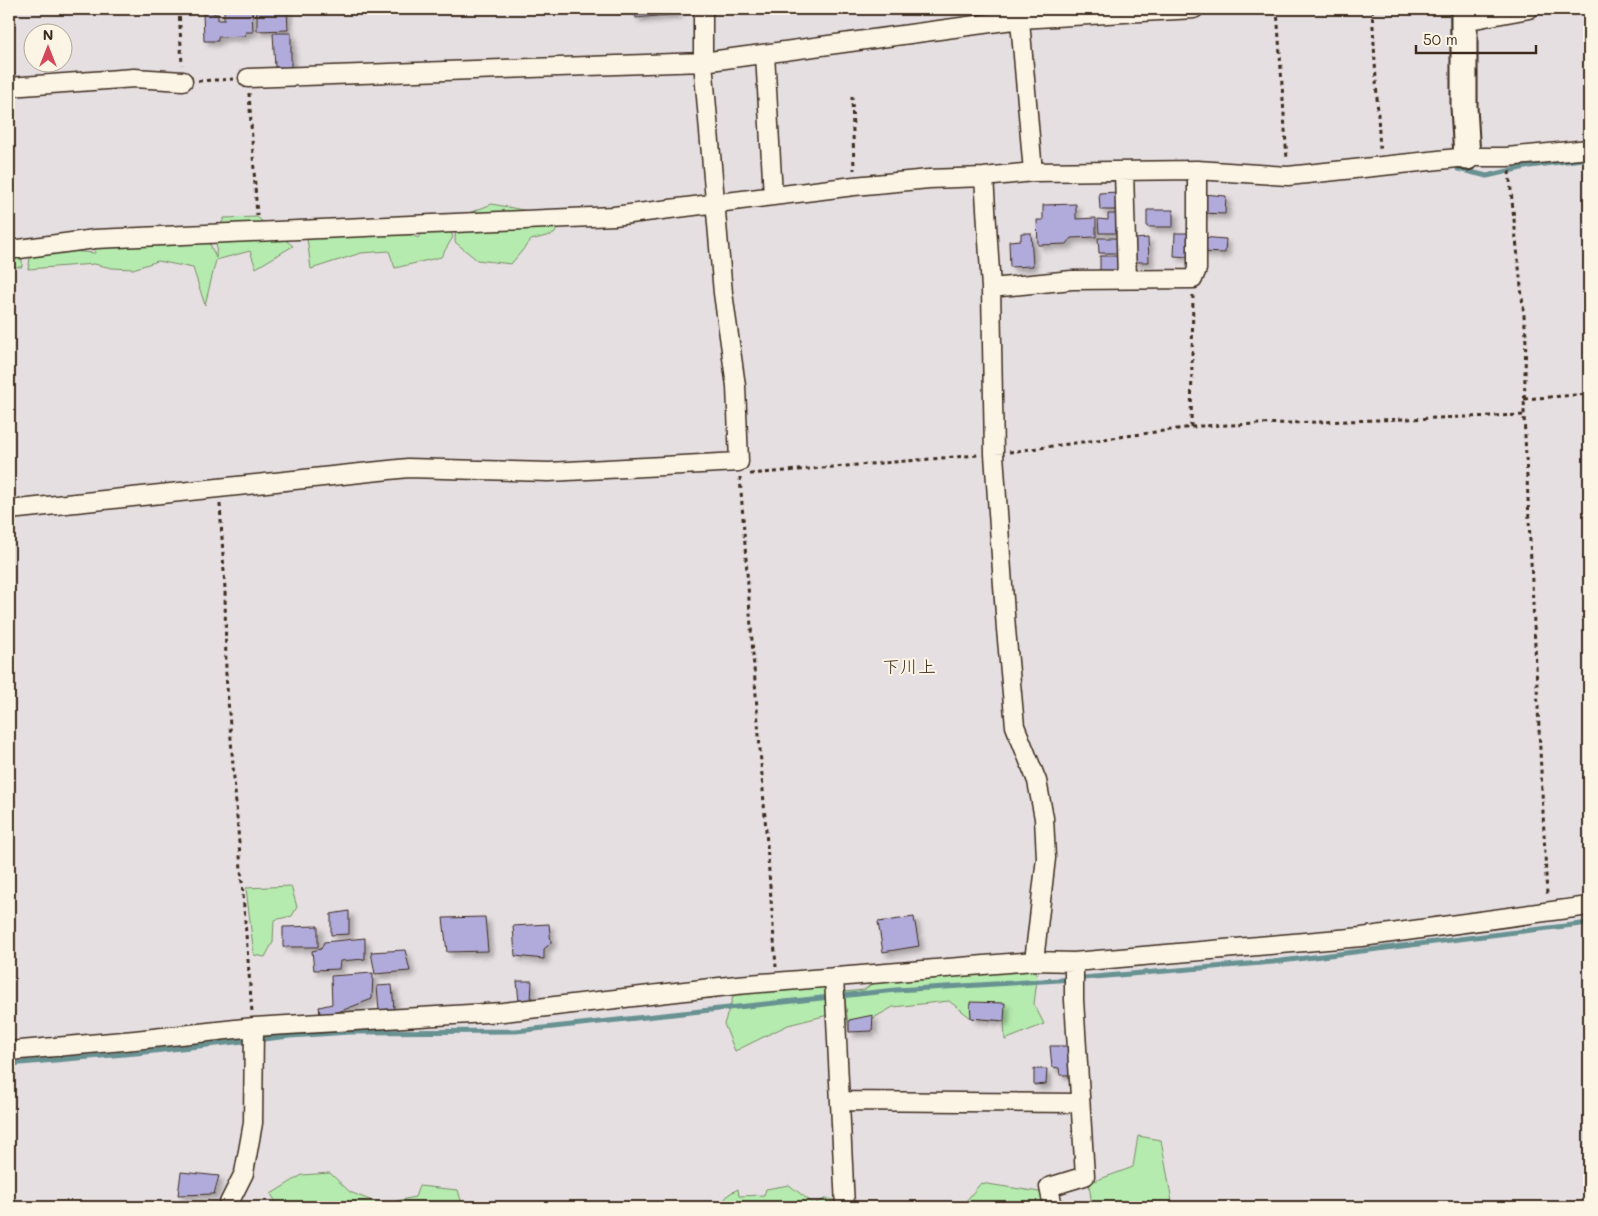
<svg xmlns="http://www.w3.org/2000/svg" width="1598" height="1216" font-family="Mali,'Klee One',sans-serif">
	<defs>
		<filter id="shadow"><feDropShadow dx="4.5" dy="4.5" stdDeviation="2.5" flood-color="#0004"/></filter>
	</defs>
	<rect width="100%" height="100%" fill="#e6dfe2"/>
	<filter id="ink" filterUnits="userSpaceOnUse"><feTurbulence type="fractalNoise" baseFrequency=".02" numOctaves="2"/><feDisplacementMap in="SourceGraphic" scale="10" xChannelSelector="R" yChannelSelector="G"/><feConvolveMatrix kernelMatrix="1 2 1 2 8 2 1 2 1" color-interpolation-filters="sRGB"/></filter>
	<g filter="url(#ink)">
		<!-- green -->
		<path fill="#b5ebae" stroke="#788a66" d="M492,204L564,218L554,234L531,240L511,264L477,260L455,242L456,218Z
			M257,217L293,246L256,268L250,251L216,260L205,305L193,268L158,261L133,269L112,268L94,264L28,269L32,248L95,253V239L195,235L210,244L216,258L217,234L224,218Z
			M447,223L453,237L441,257L395,268L389,251L361,253L311,269L307,238L394,226L418,238L428,224Z
			M9,254L22,256V267H12L11,280H9Z
			M291,886L297,907L292,916L274,920L273,942L265,957L254,955L246,888Z
			M1034,961L1037,980L1034,1004L1044,1024L1005,1040L1004,1021L971,1018L949,1001L893,1007L849,1032L844,992L864,990L880,977Z
			M815,978L832,992L828,1015L788,1025L735,1051L724,1024L737,985Z
			M1138,1136L1161,1140L1173,1207H1092L1089,1183L1133,1167Z
			M330,1173L350,1192L382,1205L383,1207H274L277,1204L271,1194L302,1175Z
			M981,1183L1046,1193L1045,1207H961Z
			M789,1185L814,1204L827,1198L853,1207H718L729,1194L738,1189L739,1196L764,1195L766,1189Z
			M419,1186L458,1190L463,1207H397L396,1201L415,1197Z"/>
		<g fill="none" stroke-linecap="round" stroke-linejoin="round">
			<!-- stream -->
			<path stroke="#679192" stroke-width="5" d="M1451,9L1452,33
				M1459,161L1458,169L1487,176L1530,166L1589,158
				M9,1064L136,1053L290,1036L349,1032L516,1031L896,990L1059,980L1273,962L1589,923"/>
		</g>
		<!-- building -->
		<path fill="#b1abdc" stroke="#3b2a1e" filter="url(#shadow)" d="M224,9H252L253,32H246L245,36L218,37V41H204L203,12H214V14H218V20H224Z
			M257,9H287L288,30L257,31Z
			M632,9H677V14L636,18L635,12L632,13Z
			M273,33H291V68L275,67Z
			M1119,192L1120,210H1100L1099,193Z
			M1203,194L1226,196L1225,214L1202,213Z
			M1076,204V219L1096,218V237L1071,238L1067,244L1038,245L1037,220H1043V205Z
			M1147,210H1173V227H1147Z
			M1108,214H1120V233H1099L1098,219L1108,220Z
			M1021,233H1031L1033,266L1010,267L1009,241L1021,240Z
			M1175,233H1189L1188,257L1174,256Z
			M1201,237L1226,239L1225,253L1200,252Z
			M1098,238H1121V253H1099Z
			M1148,238L1149,262H1133V239Z
			M1100,256H1123V274H1100Z
			M349,911V934L331,935V914Z
			M485,917L488,951L447,952L443,918Z
			M914,917L919,946L883,952L878,922Z
			M549,924L551,943L544,949V959L515,956L513,926Z
			M318,926V947H283V927Z
			M365,938V959L340,961L339,969L314,970L312,951L321,949L324,942Z
			M405,950L410,971L375,974L371,952Z
			M373,973L372,999L338,1012L320,1014L319,1007L332,1004L331,976Z
			M517,981H532L531,1002H519Z
			M392,985L394,1009L379,1010L377,986Z
			M970,1002L1005,1003L1004,1021L971,1018Z
			M873,1015L872,1031L849,1032V1020Z
			M1050,1046H1070L1073,1075H1060L1059,1068L1052,1067Z
			M1034,1069H1047L1046,1084L1034,1085Z
			M181,1172L219,1176L214,1194L178,1195Z"/>
		<g fill="none" stroke-linecap="round" stroke-linejoin="round">
			<!-- street casing -->
			<g stroke="#3b2a1e" stroke-width="21">
				<path id="street" d="M1019,9L1033,172
					M1464,21L1529,9
					M765,54L773,196
					M248,78L703,62L1020,19L1194,9
					M9,87L134,78L183,81
					M1124,171L1127,279
					M984,177L991,288L994,454L1006,629L1015,726L1037,781L1044,818L1046,858L1034,961
					M9,249H19L95,239L614,216L854,186L929,179L984,177L1033,172L1197,170L1288,176L1467,157H1507L1589,149
					M991,288L1072,280L1193,279L1197,269V170
					M9,510L408,468L549,472L739,462L736,386L723,293L703,62V9
					M834,977L845,1207
					M9,1051L135,1040L254,1027L503,1012L737,985L1034,961L1074,962L1362,937L1589,906
					M840,1101L1080,1103
					M227,1207L244,1173L253,1123L254,1027
					M1053,1207L1049,1187L1085,1176L1074,1000V962"/>
			</g>
			<!-- secondary casing -->
			<g stroke="#3b2a1e" stroke-width="29">
				<path id="secondary" d="M1464,9V107L1467,157"/>
			</g>
			<!-- path -->
			<path stroke="#3b2a1e" stroke-width="3" stroke-dasharray="4 4" stroke-linecap="butt" d="M179,9L182,65
				M1277,9L1287,160
				M1372,9L1380,150
				M198,81L234,79
				M249,93L257,216
				M852,96L854,170
				M1509,171L1526,335L1524,415L1547,896
				M1524,399L1589,394
				M1191,427L1193,294
				M1009,452L1200,426L1524,415
				M750,474L978,455
				M740,477L776,967
				M220,504L225,589L226,674L252,1012"/>
			<!-- street -->
			<use href="#street" stroke="#fcf5e5" stroke-width="18"/>
			<!-- secondary -->
			<use href="#secondary" stroke="#fcf5e5" stroke-width="25"/>
		</g>
	</g>
	<g text-anchor="middle" dominant-baseline="central" stroke-width="4" stroke-linejoin="round" paint-order="stroke">
		<!-- quarter labels -->
		<g font-size="18" fill="#3b2a1e" stroke="#fcf5e5">
			<text x="909" y="666">下川上</text>
		</g>
	</g>
	<!-- margin -->
	<rect width="1598" height="1216" fill="none" stroke="#fcf5e5" stroke-width="30"/>
	<rect x="15" y="15" width="1568" height="1186" fill="none" stroke="#3b2a1e" stroke-width="2" filter="url(#ink)"/>
	<!-- north arrow -->
	<g transform="translate(48 48)"><circle r="24" fill="#fcf5e5" stroke="#afa495"/>
	<path d="M0-4L9 19L0 12L-9 19Z" fill="#d1495b"/>
	<text y="-8" font-size="14" font-weight="bold" text-anchor="middle" fill="#3b2a1e">N</text>
	</g>
	<!-- scale -->
	<path d="M1416 45v8h120v-8" fill="none" stroke="#3b2a1e" stroke-width="2.5"/>
	<text x="1423" y="45" font-size="15" fill="#3b2a1e" stroke="#fcf5e5" stroke-width="4" paint-order="stroke">50 m</text>
</svg>
